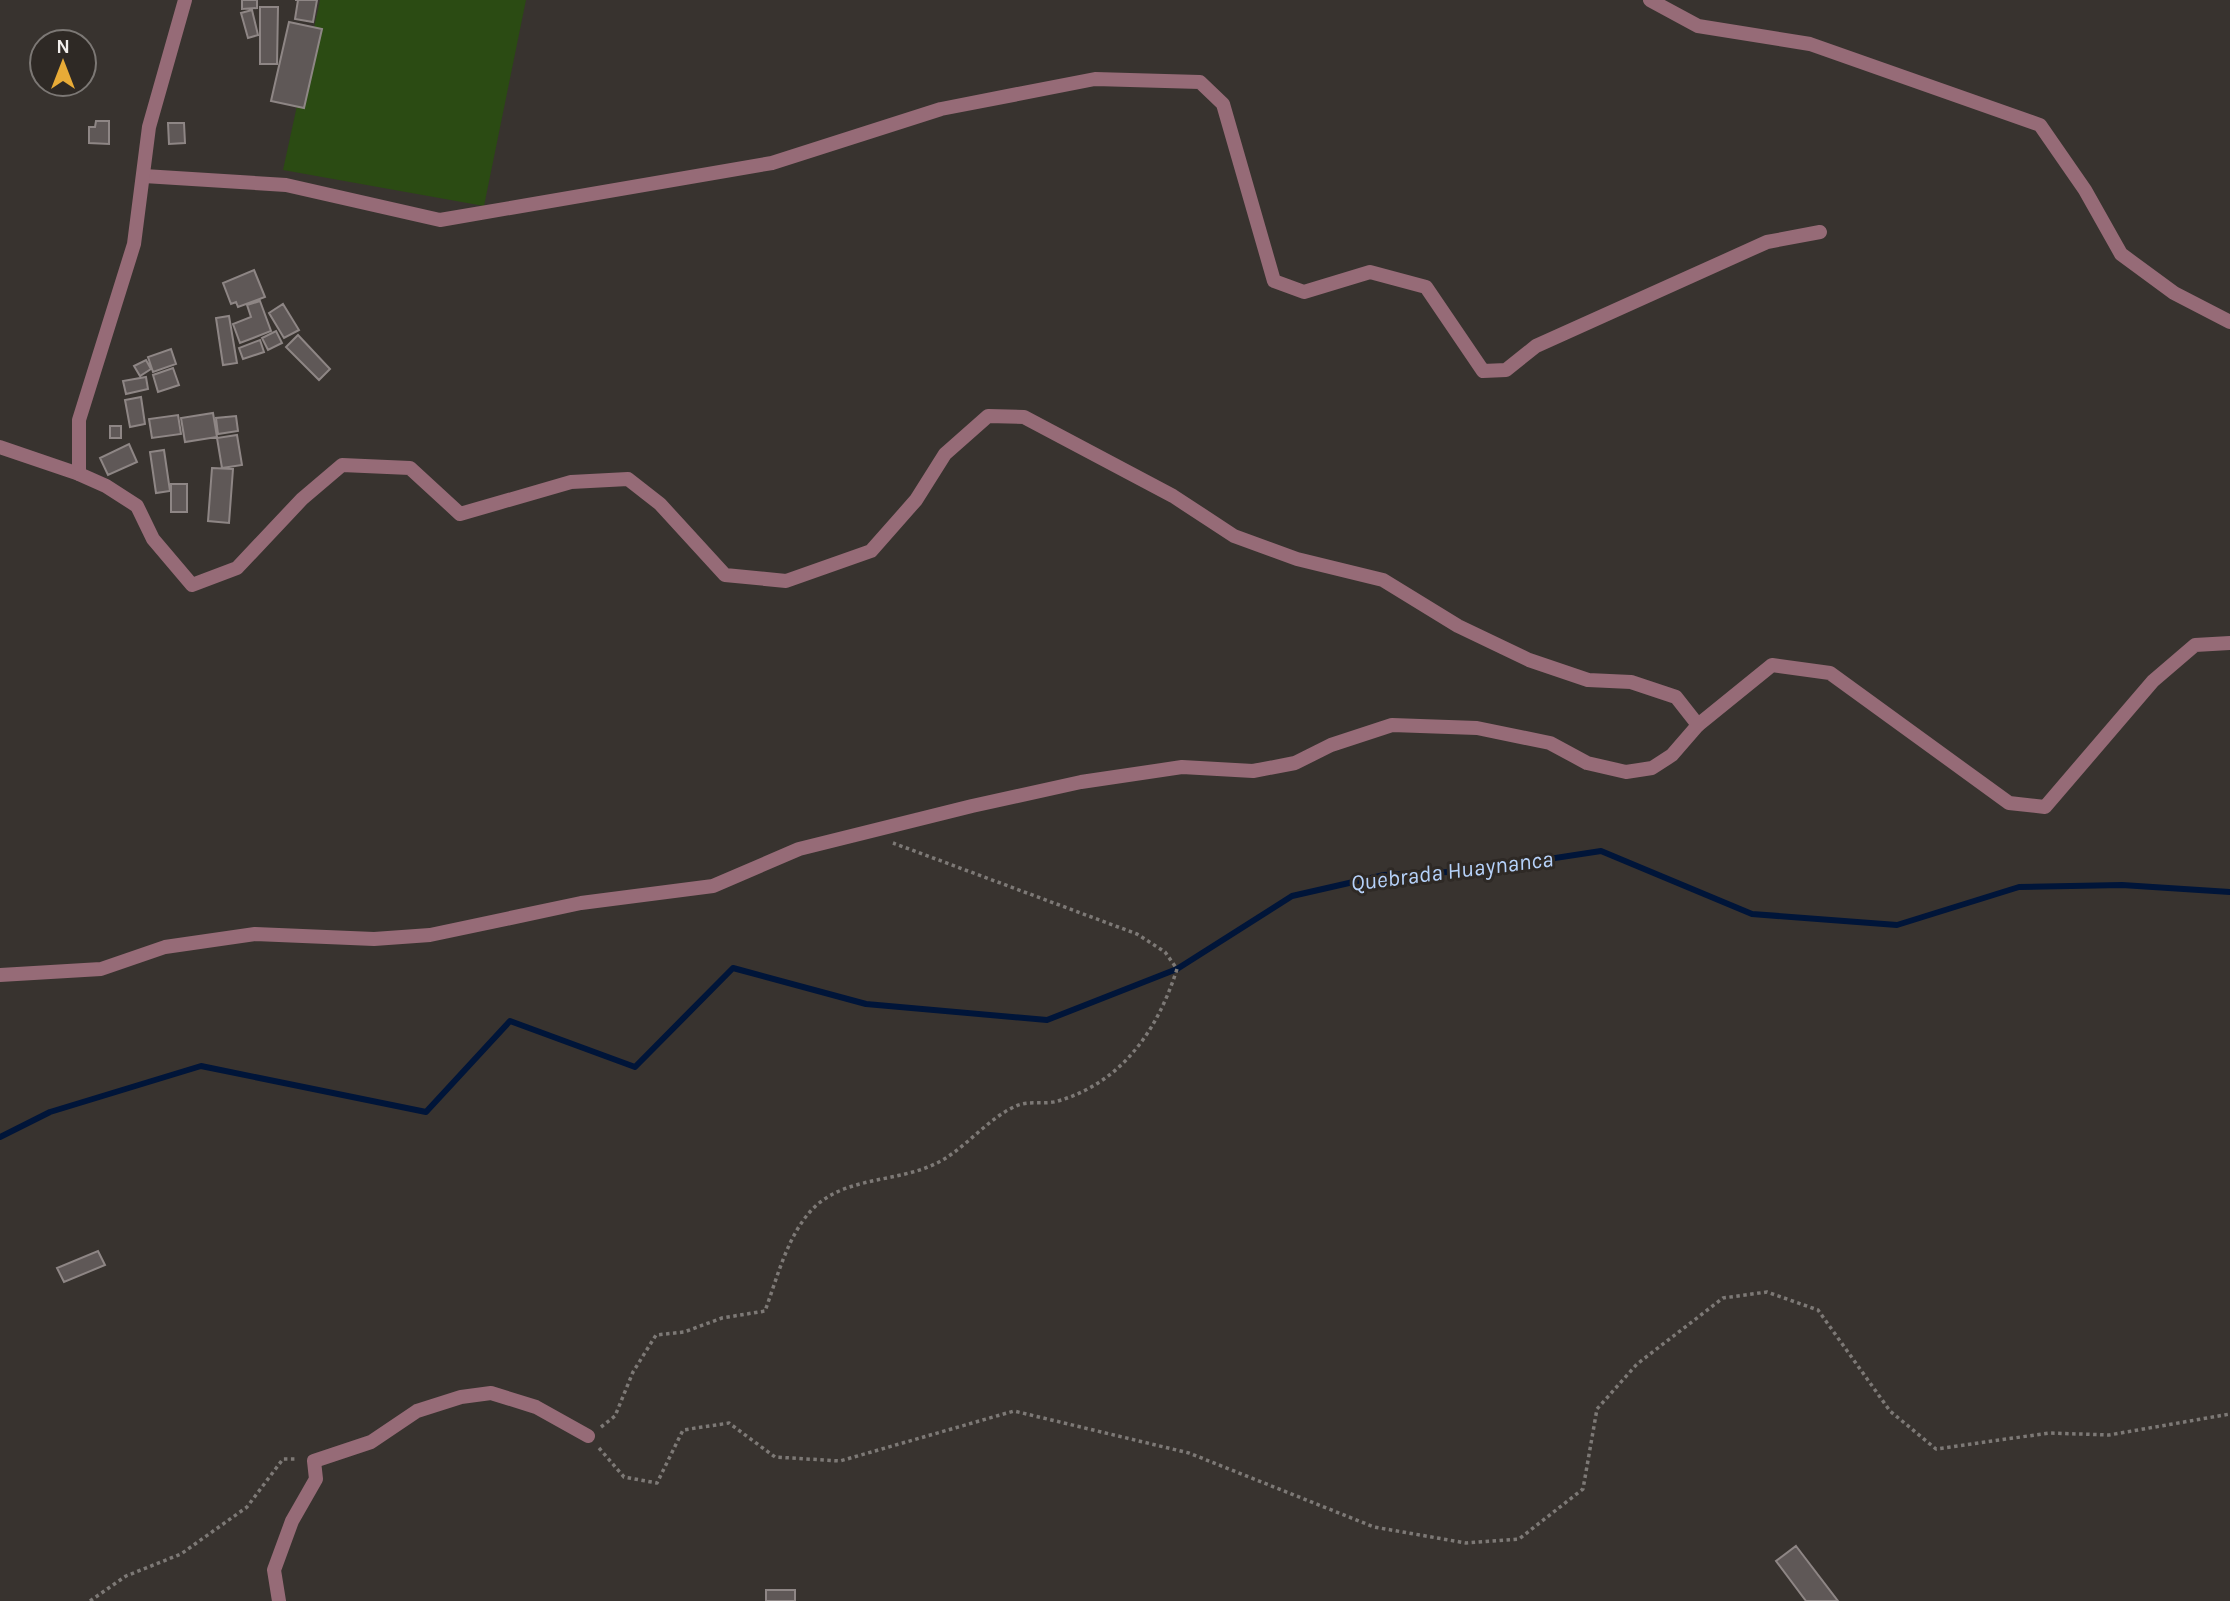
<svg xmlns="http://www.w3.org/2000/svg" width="2230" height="1601" font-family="Karla,sans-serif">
	<rect width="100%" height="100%" fill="#38332f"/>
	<!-- park -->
	<path fill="#2b4b13" d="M320,0H526L484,206L283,170Z"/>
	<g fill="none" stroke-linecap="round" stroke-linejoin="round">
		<!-- stream -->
		<path stroke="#001539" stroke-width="6" d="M0,1137L50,1112L201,1066L426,1112L510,1021L635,1067L733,968L866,1004L1047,1020L1177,969L1292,896L1384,875L1470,871L1601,851L1752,914L1897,925L2019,887L2122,885L2230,892"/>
	</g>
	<!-- building -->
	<path fill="#5f5857" stroke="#8e8685" stroke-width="2" d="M242,0H257V8L242,9Z
		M295,0H317L313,22L295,19L298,0Z
		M260,7H278L277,64H260Z
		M252,10L258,35L248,38L241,13Z
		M289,22L322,29L304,108L271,101Z
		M96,121H109V144L89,143V127H95Z
		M168,123H184L185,143L169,144Z
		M254,270L265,297L238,307L236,302L231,304L223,283Z
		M260,301L271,331L240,343L233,324L251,317L247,305Z
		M283,304L299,330L284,338L269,313Z
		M229,316L237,363L223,365L216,318Z
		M276,331L282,343L268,350L262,338Z
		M298,335L330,369L319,380L286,347Z
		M260,340L264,352L243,359L239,348Z
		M171,349L176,364L153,372L148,357Z
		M146,360L151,369L140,376L134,366Z
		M173,368L179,385L158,392L153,375Z
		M146,377L148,389L126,394L123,381Z
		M141,397L145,424L130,427L125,400Z
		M213,413L217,437L185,442L181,418Z
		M178,415L181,434L152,438L149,419Z
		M236,416L238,431L218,434L216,418Z
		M110,426H121V438H110Z
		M237,435L242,465L222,468L217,438Z
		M129,444L137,462L108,475L100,458Z
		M164,450L170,491L156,493L150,452Z
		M212,468L233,469L229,523L208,521Z
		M171,484H187V512H171Z
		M98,1251L105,1265L64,1282L57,1268Z
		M1796,1546L1838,1601H1806L1776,1561Z
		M766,1590H795V1601H766Z"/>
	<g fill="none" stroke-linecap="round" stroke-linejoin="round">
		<!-- path -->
		<path stroke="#7d7976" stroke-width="3.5" stroke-dasharray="3.5 3.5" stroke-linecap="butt" d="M601,1427L615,1416L633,1372L656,1335L684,1332L722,1318L765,1311C778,1276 789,1228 819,1203C853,1176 901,1182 939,1162C967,1147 987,1119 1016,1106C1029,1100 1045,1105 1058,1101C1123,1082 1158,1029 1177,969L1165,952L1137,934L893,843
			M599,1448L624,1477L657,1483L683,1430L729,1423L775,1457L840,1461L1014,1411L1189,1453L1374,1527L1466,1543L1519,1539L1583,1489L1597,1409L1637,1364L1723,1298L1767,1292L1818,1310L1890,1411L1936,1449L2049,1433L2109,1435L2230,1414
			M90,1601L126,1576L181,1554L247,1507L283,1459H297"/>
		<!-- minor -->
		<path stroke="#966b77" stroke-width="14" d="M1650,0L1698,26L1810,44L2040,125L2085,190L2121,254L2174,293L2230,322
			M144,176L286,185L440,220L772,163L941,109L1095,79L1200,82L1223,104L1274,281L1304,292L1370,272L1426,287L1483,371L1506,370L1536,346L1767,242L1820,232
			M0,447L79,474
			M1698,725L1772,665L1830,673L2009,803L2045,807L2153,681L2195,645L2230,643
			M279,1601L274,1570L292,1521L316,1479L314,1461L371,1442L417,1411L461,1397L491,1393L536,1407L588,1436"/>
		<!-- tertiary -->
		<path stroke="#966b77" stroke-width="14" d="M0,975L101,969L165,947L255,934L374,939L430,935L581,903L713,886L799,849L972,806L1081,782L1182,767L1253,771L1295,763L1331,745L1392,725L1477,728L1550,743L1587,763L1626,772L1652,768L1672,755L1698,725L1676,697L1631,682L1588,680L1529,660L1458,626L1383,580L1297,559L1234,536L1173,496L1024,417L988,416L945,454L916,500L871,551L786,581L725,575L660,504L628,479L571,482L460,514L410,468L342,465L302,499L237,568L192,585L153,539L137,506L106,486L79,474V420L134,244L149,127L185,0"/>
	</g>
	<g text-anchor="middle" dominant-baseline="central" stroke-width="6" stroke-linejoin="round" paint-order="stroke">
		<!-- water labels -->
		<g font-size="23" font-style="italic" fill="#b6d2fa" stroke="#2e2925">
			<text transform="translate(1452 871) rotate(-7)">Quebrada Huaynanca</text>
		</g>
	</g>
	<!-- north arrow -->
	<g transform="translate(63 63)"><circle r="33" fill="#2e2925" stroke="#7c7875" stroke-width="2"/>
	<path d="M0-5L12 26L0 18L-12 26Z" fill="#e8ab37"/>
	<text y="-10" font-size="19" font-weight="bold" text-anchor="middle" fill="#f1eeec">N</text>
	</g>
</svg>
